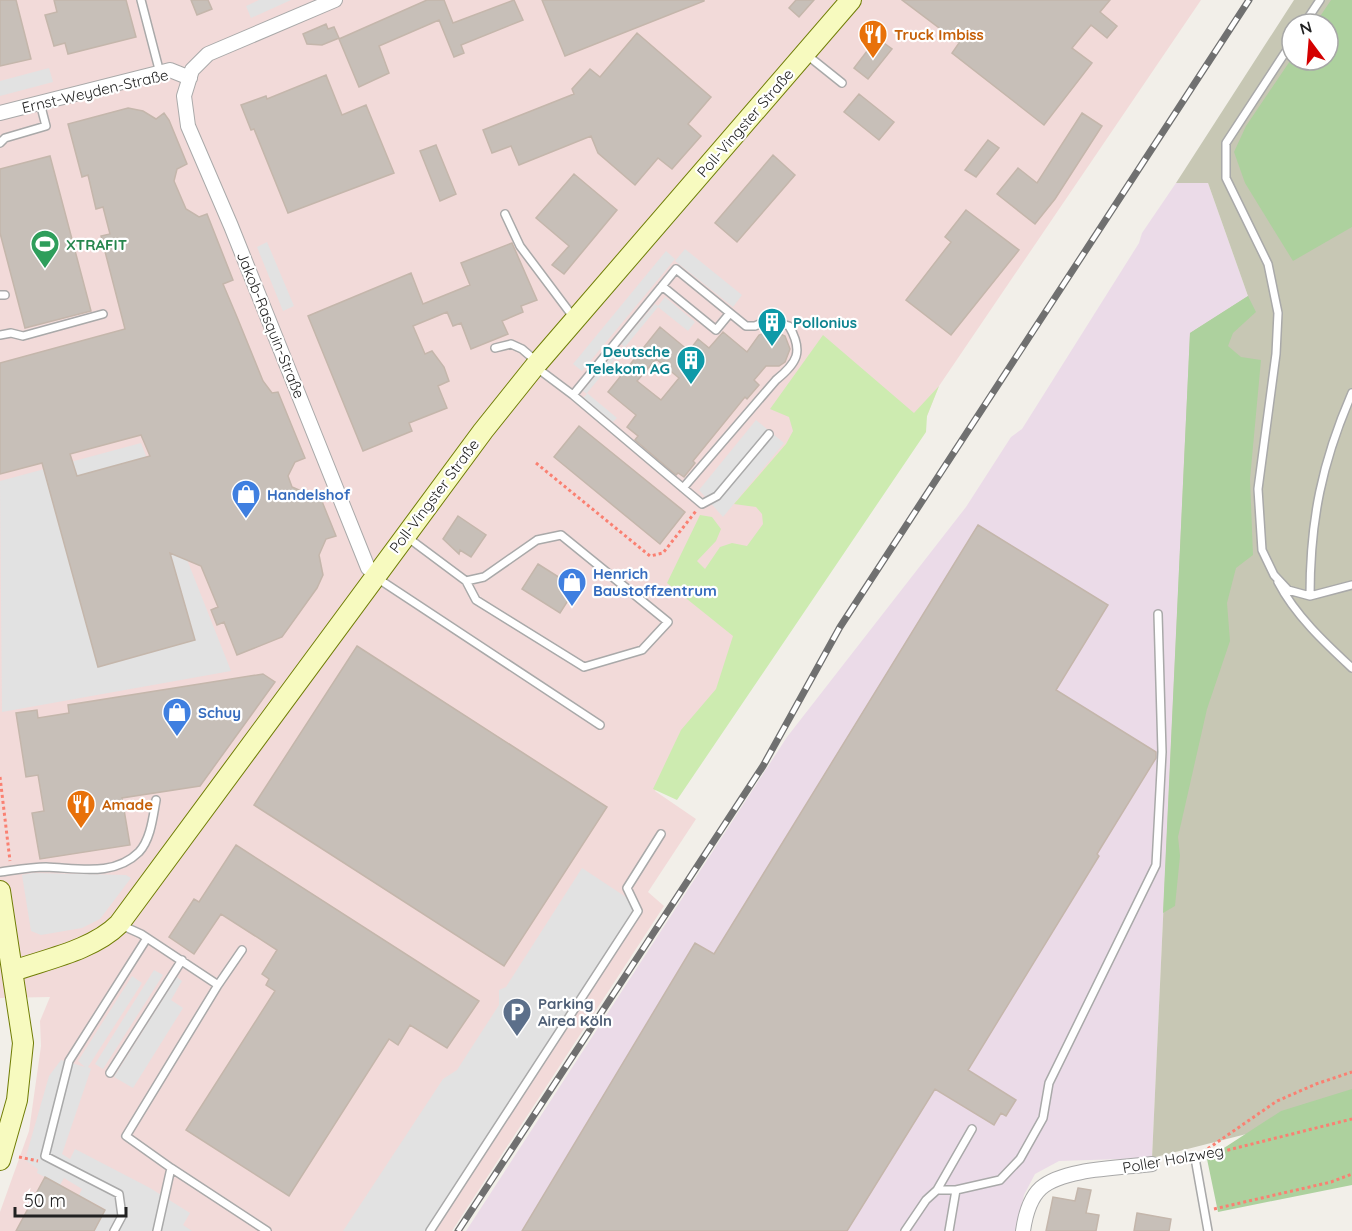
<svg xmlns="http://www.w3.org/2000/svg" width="1352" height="1231" font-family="Quicksand,sans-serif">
	<rect width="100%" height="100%" fill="#f2efe9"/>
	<!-- commercial -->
	<path fill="#f2dad9" d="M0,0H1201L939,386L927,416L866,513L655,791L696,819L648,892L664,906L452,1231H0V1212L29,1131L41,1046L40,1021L50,997L0,998Z"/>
	<!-- industrial -->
	<path fill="#ebdbe8" d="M1176,183H1208L1248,296L1190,333L1152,1158L1059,1161L1035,1174L1024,1195L1017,1231H466L787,737L966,507L1011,437L1022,429L1139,243L1142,233Z"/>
	<!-- construction -->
	<path fill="#c7c7b4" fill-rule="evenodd" d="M1294,0H1352V1107L1152,1158L1190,333L1248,296L1208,183H1176ZM1292,24H1328V60H1292Z"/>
	<!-- grass -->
	<path fill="#cdebb0" d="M823,335L914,413L939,386L927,416L926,432L677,800L653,789L681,730L716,689L733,636L667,583L700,515L712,517L721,529L716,541L697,561L705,569L720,547L732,543L747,546L763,524L762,514L756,507L734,504L786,444L793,431L789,417L770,409Z"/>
	<!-- forest -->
	<path fill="#add19e" d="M1331,0H1352V227L1293,261L1245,183L1234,152L1246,126L1292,58V60H1328V24H1315Z
		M1248,296L1256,312L1233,333L1228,346L1241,357L1261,360L1250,479L1253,555L1236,568L1227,603L1230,641L1207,709L1178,837L1180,856L1175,906L1163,913L1190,333Z
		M1352,1089V1185L1218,1212L1207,1159L1281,1111Z"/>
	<!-- parking -->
	<path fill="#e2e2e2" d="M259,0H291L251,18L246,6Z
		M49,68L53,82L0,96V81Z
		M729,152L732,155L571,341L568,339Z
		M267,242L294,306L283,311L257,247Z
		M685,249L742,295L733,307L675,261Z
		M666,251L675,259L582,371L573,364Z
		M665,297L695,322L688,331L658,307L625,347L621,344L655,304L658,306Z
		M616,350L620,353L587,393L617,418L613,422L583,398L587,394L583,391Z
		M756,420L784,443L723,517L699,490Z
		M141,443L231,671L2,712L0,481Z
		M582,868L641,907L634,921L428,1231H343L443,1079L457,1070L499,1005V990L506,987Z
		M33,873L126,875L131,878L100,919L82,928L41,935L31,931L22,875Z
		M154,970L163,975L103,1069L95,1064Z
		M132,976L142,983L88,1067L91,1069L62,1154L70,1159L75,1149L150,1188L190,1213L183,1225L192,1231H94L105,1209L79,1195L82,1189L64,1178L60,1185L37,1173L38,1169L25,1160L49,1076L61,1060L85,1067L78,1061Z
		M177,977L182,981L171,1000L183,1008L133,1088L114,1077Z"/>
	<!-- building -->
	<path fill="#c7bfb8" stroke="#c4b6ab" stroke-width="1.5" fill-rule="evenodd" d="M0,0H16L31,59L0,66Z
		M54,0H126L136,37L68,54L65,43L54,46L45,15L57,12Z
		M191,0H208L212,9L197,15Z
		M427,0H444L453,23L514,0L523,20L461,45L464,53L454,57L439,20L379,46L389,73L359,87L339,39Z
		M542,0H704V1L565,56Z
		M796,0H814L799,17L789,8Z
		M902,0H1110L1100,12L1117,26L1107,38L1091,25L1072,48L1092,63L1044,125L952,53L959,43Z
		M326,24L328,29L334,27L339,38L322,45L307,44L303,34Z
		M637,33L711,97L688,124L701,136L672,169L658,158L635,185L598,153L591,136L519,165L511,146L492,153L483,130L574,94L572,89L590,69L600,77Z
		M877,38L892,49L868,79L854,68Z
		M326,75L342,115L366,105L394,173L288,213L254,129L251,130L241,105L266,96L267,99Z
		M859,94L894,122L879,140L844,112Z
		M128,108L143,111L156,119L164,113L169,120L187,164L177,169L174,181L186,209L199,217L207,214L233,280L223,284L237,317L263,381L272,393L278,392L305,458L295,462L288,476L292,487L313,496L319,494L336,536L326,539L319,555L323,575L317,588L282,637L237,655L224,622L217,625L211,610L218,607L201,566L170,553L195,640L98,667L42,463L0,474V363L125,329L101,236L110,234L103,207L96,209L88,175L82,177L68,124ZM141,435L150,456L77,476L70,454Z
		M1082,113L1102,126L1055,199L1035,224L997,194L1018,168L1037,183Z
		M988,140L999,148L976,177L965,170Z
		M436,145L456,194L440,201L420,151Z
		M773,155L795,175L737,242L715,223Z
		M50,156L91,311L25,328L0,233V169Z
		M574,174L617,210L564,274L552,265L569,246L536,218Z
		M966,210L1019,250L951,335L906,300L951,242L945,237Z
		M512,243L537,300L521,306L523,312L502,321L508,334L471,349L461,323L453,326L447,312L413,326L425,354L432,351L444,367L449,381L438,386L447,408L409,423L412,431L363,451L308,316L411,273L423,304L470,285L461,263Z
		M660,327L689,351L698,339L709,348L723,332L747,352L759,335L772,330L785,336L790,349L785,362L779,366H766L754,380L759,385L747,399L745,397L693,461L695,463L684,477L678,473L676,475L635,440L638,436L627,427L636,415L608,392ZM656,359L679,378L661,400L637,381Z
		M579,426L685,512L660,544L554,457Z
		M458,516L486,535L471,557L460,550L459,554L443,539Z
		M978,525L1108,605L1056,690L1156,752V758L1097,854L1099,856L968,1070L1016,1100L1006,1116L1001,1113L994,1125L935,1089L847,1231H522L695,943L714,954Z
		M538,564L576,588L560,613L522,589Z
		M357,646L607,807L504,966L254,805Z
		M263,674L275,682L200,786L122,798L130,845L40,859L32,813L44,811L38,775L26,777L16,713L37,710L38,718L69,713L68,705Z
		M236,845L479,1001L447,1048L410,1025L398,1045L389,1039L289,1196L186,1130L275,991L266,985L269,979L262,974L277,950L221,914L194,954L169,937L194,899L199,902Z
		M45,1177L105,1210L94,1231H16Z
		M1078,1188L1091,1190L1086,1213L1099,1215L1096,1231H1046L1053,1197L1075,1201Z
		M1137,1213L1171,1219L1169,1231H1134Z"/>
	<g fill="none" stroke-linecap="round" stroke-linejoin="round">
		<!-- lane casing -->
		<g stroke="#a9a9a9" stroke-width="10">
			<path id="lane" d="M141,0L160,73
				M1304,24L1320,0
				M1292,42L1226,143V178L1268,264L1278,313L1276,354L1258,489L1262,550L1274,575L1288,590L1310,596L1352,585
				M807,55L842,83
				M0,143L5,138L46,126L40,103
				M505,214L520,246L574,318
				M662,286L716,330L730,313
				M0,295H5
				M0,335L11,333L23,336L103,314
				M495,348L511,344L522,349L536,361
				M537,368L573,395L676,269L746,326H755L768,320L789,326C804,352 797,363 776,380L683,488
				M573,395L702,504L717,496L769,434
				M407,537L466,581L484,577L537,540L561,535L668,622L642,650L584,667L476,600L466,581
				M377,578L600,725
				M1278,582C1295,615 1325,643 1352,668
				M1310,596C1310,520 1322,462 1352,393
				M0,872C15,870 31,867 46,867C78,868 114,877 139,852C151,839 153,816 156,800
				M121,925L141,934L218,985L242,950
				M110,1073L182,960
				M1195,1158L1208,1231
				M171,1168L267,1231
				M937,1190H956L1000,1180L1020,1159L1043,1118L1049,1083L1156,865L1162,752L1158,614
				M114,1231L122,1216L119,1194L45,1156L69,1061L147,938
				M157,1231L171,1168L126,1136L218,985
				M430,1231L638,911L627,888L661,834
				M905,1231L926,1200L937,1190L972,1129
				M949,1231L956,1190"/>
		</g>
		<!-- street casing -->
		<g stroke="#a9a9a9" stroke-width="16">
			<path id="street" d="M335,0L208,54L192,70L184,96L188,126L231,226L368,568L377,574
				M0,113L170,70L190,78
				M1023,1231C1025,1217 1030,1198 1041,1188C1064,1168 1123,1168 1152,1164"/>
		</g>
		<!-- secondary casing -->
		<g stroke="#707d05" stroke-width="22">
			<path id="secondary" d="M0,891L23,1043L17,1100L0,1160
				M13,971C47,959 93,950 119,924L483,431L535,366L851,0"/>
		</g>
		<!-- path -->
		<path stroke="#fa8072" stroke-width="3" stroke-dasharray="3 3" stroke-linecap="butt" d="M536,463L650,556L663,553L696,511
			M0,777L10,861
			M1203,1152L1277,1101L1316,1084L1352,1072
			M1204,1156L1352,1119
			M19,1157L38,1161
			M1166,1162L1186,1159
			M1214,1209L1331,1182L1352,1174"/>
		<!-- lane -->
		<use href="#lane" stroke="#fff" stroke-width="7"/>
		<!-- street -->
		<use href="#street" stroke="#fff" stroke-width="14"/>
		<!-- secondary -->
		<use href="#secondary" stroke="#f7fabf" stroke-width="20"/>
		<!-- rail casing -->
		<g stroke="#707070" stroke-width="7">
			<path id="rail" d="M458,1231L763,766L840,627L1249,0"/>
		</g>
		<!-- rail -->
		<use href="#rail" stroke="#fff" stroke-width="4.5" stroke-dasharray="14" stroke-linecap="butt"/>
	</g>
	<!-- icons -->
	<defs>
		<g id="restaurant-pin" transform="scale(1.5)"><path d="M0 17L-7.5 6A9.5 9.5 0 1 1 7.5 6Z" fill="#e8710a" stroke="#fff"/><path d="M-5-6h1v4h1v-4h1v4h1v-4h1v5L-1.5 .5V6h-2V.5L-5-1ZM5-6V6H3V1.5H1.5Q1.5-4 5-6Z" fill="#fff"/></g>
		<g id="stadium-pin" transform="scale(1.5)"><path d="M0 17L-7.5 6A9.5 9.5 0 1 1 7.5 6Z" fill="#2e9e5b" stroke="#fff"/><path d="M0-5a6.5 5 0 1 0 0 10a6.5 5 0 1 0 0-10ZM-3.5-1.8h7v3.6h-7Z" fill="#fff"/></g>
		<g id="building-pin" transform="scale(1.5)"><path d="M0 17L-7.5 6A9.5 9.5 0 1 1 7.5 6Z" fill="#0f9aa8" stroke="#fff"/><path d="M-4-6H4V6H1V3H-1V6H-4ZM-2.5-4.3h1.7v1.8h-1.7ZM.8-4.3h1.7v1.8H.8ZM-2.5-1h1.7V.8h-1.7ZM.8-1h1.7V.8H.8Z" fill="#fff"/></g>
		<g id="shop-pin" transform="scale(1.5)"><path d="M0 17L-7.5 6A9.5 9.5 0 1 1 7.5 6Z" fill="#3f7fe0" stroke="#fff"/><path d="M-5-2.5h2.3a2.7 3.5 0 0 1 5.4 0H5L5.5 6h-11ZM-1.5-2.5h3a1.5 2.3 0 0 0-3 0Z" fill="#fff"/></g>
		<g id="parking-pin" transform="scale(1.5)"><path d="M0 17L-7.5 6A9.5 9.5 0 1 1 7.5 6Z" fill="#5c6f8a" stroke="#fff"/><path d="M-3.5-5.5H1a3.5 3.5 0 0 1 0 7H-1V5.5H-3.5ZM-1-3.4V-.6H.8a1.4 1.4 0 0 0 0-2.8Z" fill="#fff"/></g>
	</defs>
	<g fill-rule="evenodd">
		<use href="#restaurant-pin" x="873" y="34"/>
		<use href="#stadium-pin" x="45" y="244"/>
		<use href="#building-pin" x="772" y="322"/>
		<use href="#building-pin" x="691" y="360"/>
		<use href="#shop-pin" x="246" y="494"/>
		<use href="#shop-pin" x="572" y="582"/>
		<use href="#shop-pin" x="177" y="712"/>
		<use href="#restaurant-pin" x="81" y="804"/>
		<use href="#parking-pin" x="517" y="1012"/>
	</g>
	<g text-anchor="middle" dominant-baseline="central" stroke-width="4.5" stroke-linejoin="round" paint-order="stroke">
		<!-- food labels -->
		<g font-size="15" font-weight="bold" fill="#c56008" stroke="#fff" text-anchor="start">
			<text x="894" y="34">Truck Imbiss</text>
			<text x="102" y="804">Amade</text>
		</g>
		<!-- street labels -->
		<g font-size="15" fill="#222" stroke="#fff">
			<text transform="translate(95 91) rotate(-13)">Ernst-Weyden-Straße</text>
			<text transform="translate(745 123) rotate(-49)">Poll-Vingster Straße</text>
			<text transform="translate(271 325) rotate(68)">Jakob-Rasquin-Straße</text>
			<text transform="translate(434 496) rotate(-53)">Poll-Vingster Straße</text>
			<text transform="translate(1173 1159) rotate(-10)">Poller Holzweg</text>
		</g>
		<!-- leisure labels -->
		<g font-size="15" font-weight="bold" fill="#27864d" stroke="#fff" text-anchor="start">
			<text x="66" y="244">XTRAFIT</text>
		</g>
		<!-- culture labels -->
		<g font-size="15" font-weight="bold" fill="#0d838f" stroke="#fff" text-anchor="start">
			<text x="793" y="322">Pollonius</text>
			<text x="670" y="351" text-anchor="end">Deutsche<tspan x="670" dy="17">Telekom AG</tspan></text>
		</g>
		<!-- shop labels -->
		<g font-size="15" font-weight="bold" fill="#366cbe" stroke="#fff" text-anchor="start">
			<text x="267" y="494">Handelshof</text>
			<text x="593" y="573">Henrich<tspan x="593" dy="17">Baustoffzentrum</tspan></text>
			<text x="198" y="712">Schuy</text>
		</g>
		<!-- service labels -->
		<g font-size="15" font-weight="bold" fill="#4e5e75" stroke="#fff" text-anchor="start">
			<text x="538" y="1003">Parking<tspan x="538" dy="17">Airea Köln</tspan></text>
		</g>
	</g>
	<!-- north arrow -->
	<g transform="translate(1310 42) rotate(344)"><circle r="28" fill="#ffffff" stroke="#a7a7a7" stroke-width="1.5"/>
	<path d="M0-4.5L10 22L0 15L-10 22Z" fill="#d40000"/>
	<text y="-9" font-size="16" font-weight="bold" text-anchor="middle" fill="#222222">N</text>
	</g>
	<!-- scale -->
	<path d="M15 1207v9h111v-9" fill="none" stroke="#222222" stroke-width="3"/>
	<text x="24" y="1207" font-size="18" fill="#222222" stroke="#ffffff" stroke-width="4.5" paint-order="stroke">50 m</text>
</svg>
